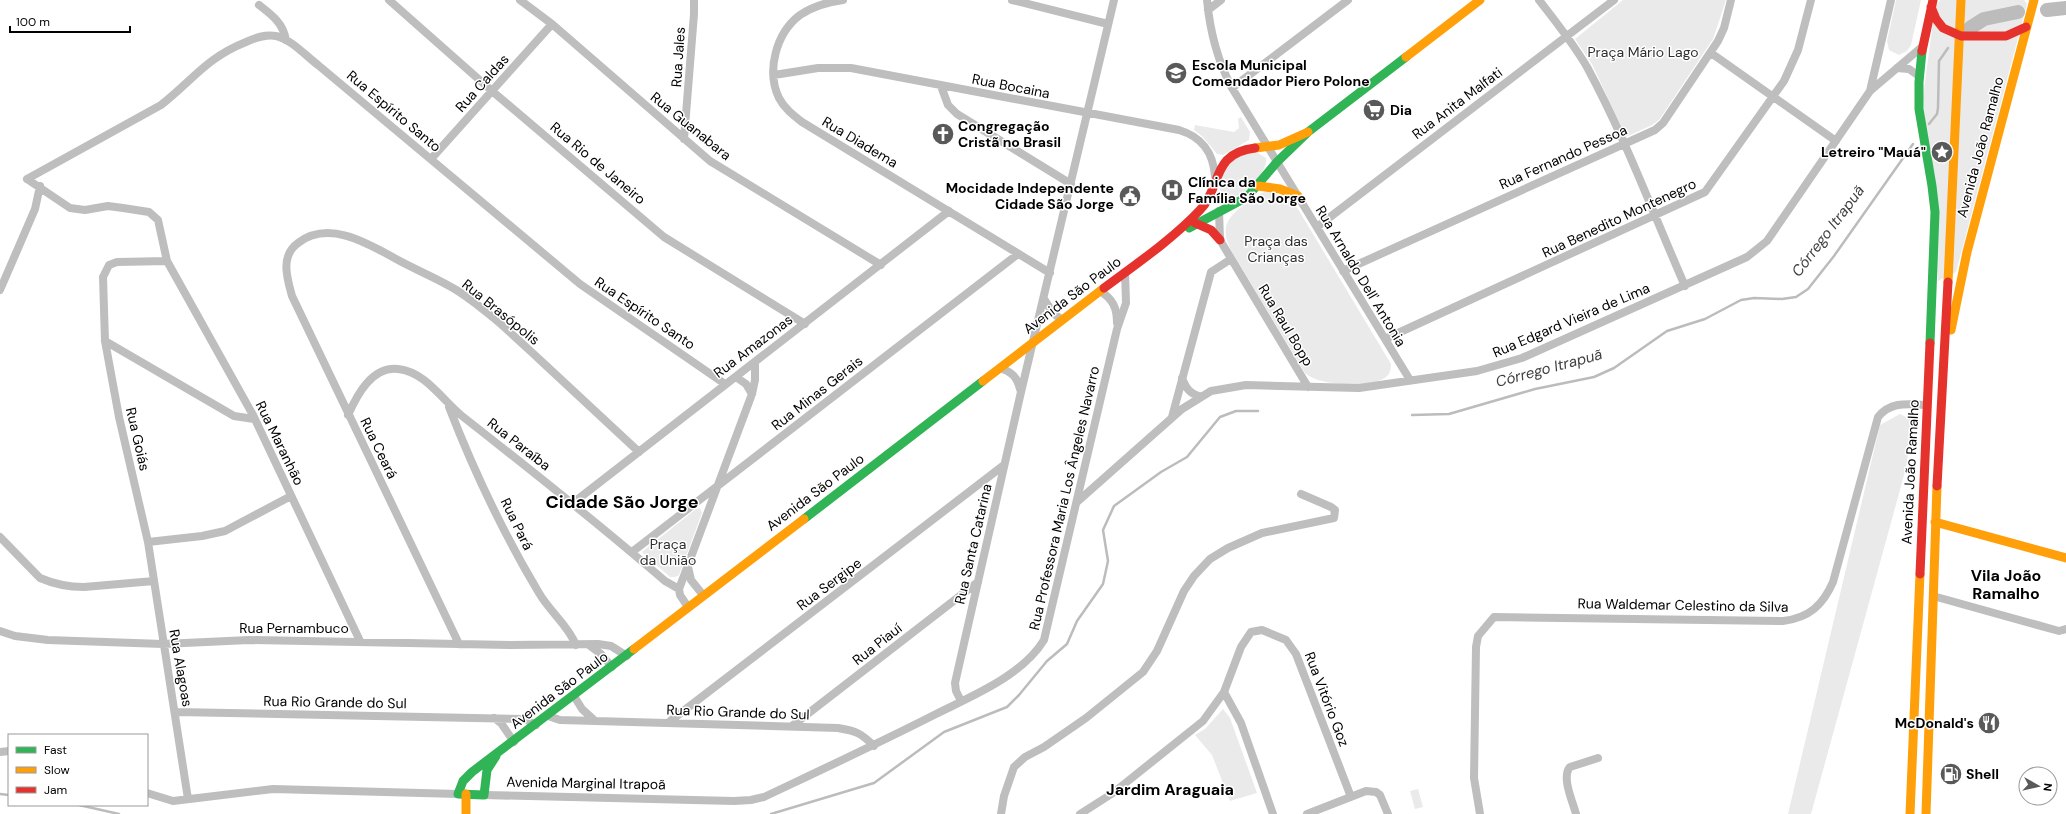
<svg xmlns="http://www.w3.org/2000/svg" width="2066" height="814" font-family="'DM Sans',sans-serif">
	<rect width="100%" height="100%" fill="#fff"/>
	<!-- green -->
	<path fill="#eaeaea" d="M1623,0H1726L1713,39L1659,120L1652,125L1626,137L1592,64L1575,39Z
		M1896,0H1921L1911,45L1907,51L1899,55L1889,50L1887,41Z
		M1940,0H2024L2027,4L1956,272L1938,281L1923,97L1935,7Z
		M1241,117L1250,132L1249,140L1223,155L1217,154L1203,137L1194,130L1195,125L1234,132L1239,128L1238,119Z
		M1258,153L1266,158C1269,172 1238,203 1225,199C1211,186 1227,164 1239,156C1244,154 1252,153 1258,153Z
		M1267,191L1287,198L1298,209L1391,364C1391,369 1390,374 1386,377C1370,389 1319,386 1305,373L1232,252C1220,229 1225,219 1245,204C1253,199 1258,194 1267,191Z
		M1900,414L1910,419L1912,423L1906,468L1811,814H1788L1880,425Z
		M700,508L702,513L679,575L675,577H670L642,552L696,509Z
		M1223,709L1230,718L1257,793L1230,801L1212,755L1195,735L1205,729Z
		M1418,789L1423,807L1415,809L1410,791Z"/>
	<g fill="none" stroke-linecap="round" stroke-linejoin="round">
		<!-- stream -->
		<path stroke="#bcbcbc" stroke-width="2.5" d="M1929,124L1937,114L1938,108L1939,61L1948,48
			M1412,415L1449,414L1535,389L1594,377L1614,368L1667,331L1705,319L1741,300L1754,298L1782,299L1796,297L1808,289L1834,256L1913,144
			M0,794L9,795
			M79,805L119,814
			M771,814L874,783L944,732L1007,707L1019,695L1047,661L1067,644L1077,621L1103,584L1108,561L1103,530L1114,506L1161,472L1187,457L1220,417L1236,411H1258"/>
		<!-- river -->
		<path stroke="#bcbcbc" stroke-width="14" d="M2047,10L2066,8
			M1970,28L1984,19L2018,12"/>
		<!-- street -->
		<path stroke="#bebebe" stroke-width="8" d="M389,0L492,91L664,237L805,324
			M520,0L552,24L710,161L881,265
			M843,0C828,2 813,6 800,15C776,33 766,71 779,98C784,108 793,115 802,122L1050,273
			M1012,0L1108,24
			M1207,0C1210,32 1217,60 1232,88L1410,380
			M1539,0C1556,22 1573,43 1587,67C1625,137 1653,213 1685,286
			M259,5C272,15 283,23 286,40
			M1208,10L1221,0
			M1711,53L1836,141
			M1897,68L1909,69L1919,76
			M774,75L818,68H851L1179,130C1202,137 1213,152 1215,176
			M941,86L948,105L957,114L1071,184
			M1232,88L1348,0
			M1870,91L1891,0
			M684,139L694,14V0
			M431,159L552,24
			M27,179L161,105C193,80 206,58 246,42C255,38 265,34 276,36C291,39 306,56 318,65L580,284L725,384
			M27,179L70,208L85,210L108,206L123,208L149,212L158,220L167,261L253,415L360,641
			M1219,211L1220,240L1308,387
			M1317,227L1614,0
			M167,261L117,262L109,265L103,277L105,341L119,417L148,542L188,799
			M1343,271L1655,130L1663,123L1718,41L1724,28L1731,0
			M0,290L35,209L40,186
			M1100,291C1113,299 1117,308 1117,323
			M1044,299L1053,313L1062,320
			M1385,339L1705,192L1784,81L1798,50L1811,0
			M105,341L234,416L254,419
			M1000,368C1012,372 1017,377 1020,389
			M736,377L746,384L752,394
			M1182,378C1186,388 1189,393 1199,396
			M449,407C473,469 505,536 539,593C550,612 568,625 576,645
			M348,415C357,395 372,366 398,369C426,372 442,400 462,416C531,470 599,524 665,581L679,589
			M1172,417L1211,272L1231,259
			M1077,502L1182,409L1211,391L1246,385L1359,388L1477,371L1522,358L1747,257L1767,241L1870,91L1923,46
			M573,503L949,211
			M0,537L40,578C54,584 69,587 84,587L154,581
			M148,542L202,536L225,531L291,496
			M632,552L1018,254
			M688,567L691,580L703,595
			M1933,596L2059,631L2066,629
			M688,607L680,595L679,589L752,394L755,380V362
			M0,631L15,636L48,640L163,644L249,640L510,645L598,644L611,646L627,656
			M459,644L292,296C287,278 280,256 298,243C329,219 369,244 398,260C418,271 439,279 458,291C487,310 513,335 539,359C572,390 606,421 639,452
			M589,645L601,654L612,667
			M1224,692L1241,723L1273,814
			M574,696L582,709L594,720
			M961,701L956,691L955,683L1021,392L1114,0
			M176,712L525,719L536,725
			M548,716L560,720L838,728C856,731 861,733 874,746
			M494,718L501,723L514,742
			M669,722L1004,465
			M792,726L978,582
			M0,752L9,751
			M147,793L173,801L273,789L458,794
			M484,795L734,801L751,800L764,797C821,770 879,743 936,714C972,696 1022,676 1044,640L1117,329L1126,303L1125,272
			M1001,814L1004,796L1014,767L1025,757L1044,747L1086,718L1143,672L1157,651L1184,591L1194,576L1210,559L1228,548L1262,533L1334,518L1335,510L1331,507L1301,494
			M1080,814L1113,793L1203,721L1224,692L1241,647L1251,632L1262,630L1286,640L1296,654L1351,797
			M1307,814L1366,791L1376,792L1380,795L1388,814
			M1480,814L1474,778L1476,647L1478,636L1494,617L1783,621C1809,618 1823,605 1833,582L1878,417C1891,401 1908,404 1927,405
			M1576,814C1573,802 1561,777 1570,767L1598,758"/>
		<!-- fast -->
		<path stroke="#30b455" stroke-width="9" d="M1922,51L1919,82V109L1932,186L1935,212L1930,343
			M1189,228L1247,197L1277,162L1308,132L1406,57
			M804,519L983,381
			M496,756L487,770L484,795L458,794L463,781L472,772L634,649"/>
		<!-- slow -->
		<path stroke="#ff9f0a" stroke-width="9" d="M1406,57L1480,0
			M1255,148L1279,145L1308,132
			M1258,186L1280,189L1298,196
			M1948,282L1961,0
			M1951,330L1967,252L2034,0
			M983,381L1104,288
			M1935,522L2066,558
			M634,649L804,519
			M466,794V814
			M1910,814L1920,574
			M1926,814L1937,486"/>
		<!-- jam -->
		<path stroke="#e5322d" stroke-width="9" d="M1931,7L1936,19L1943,28L1961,36H2006L2026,27
			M1922,51L1933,0
			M1195,223L1211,230L1220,240
			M1104,288C1135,265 1174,238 1200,210C1222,187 1211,153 1255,148
			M1937,486L1948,282
			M1920,574L1930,343"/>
	</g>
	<!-- icons -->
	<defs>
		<g id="school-disc" transform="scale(1.15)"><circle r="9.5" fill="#595959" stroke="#fff"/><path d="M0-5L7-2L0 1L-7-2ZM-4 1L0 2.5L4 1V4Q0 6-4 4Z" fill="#fff"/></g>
		<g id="supermarket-disc" transform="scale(1.15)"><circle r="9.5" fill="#595959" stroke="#fff"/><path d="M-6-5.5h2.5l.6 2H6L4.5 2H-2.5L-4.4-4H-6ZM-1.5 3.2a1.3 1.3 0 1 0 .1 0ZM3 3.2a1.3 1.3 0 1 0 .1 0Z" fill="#fff"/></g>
		<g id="church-disc" transform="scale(1.15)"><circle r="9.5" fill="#595959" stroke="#fff"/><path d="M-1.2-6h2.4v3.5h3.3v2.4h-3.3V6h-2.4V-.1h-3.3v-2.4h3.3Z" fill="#fff"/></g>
		<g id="sight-disc" transform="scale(1.15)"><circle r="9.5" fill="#595959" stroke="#fff"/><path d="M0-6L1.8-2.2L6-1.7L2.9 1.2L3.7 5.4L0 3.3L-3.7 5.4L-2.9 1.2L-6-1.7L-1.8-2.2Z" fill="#fff"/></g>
		<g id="hospital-disc" transform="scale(1.15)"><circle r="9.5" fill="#595959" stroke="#fff"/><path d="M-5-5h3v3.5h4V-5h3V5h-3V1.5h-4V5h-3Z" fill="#fff"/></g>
		<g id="civic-disc" transform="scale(1.15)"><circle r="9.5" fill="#595959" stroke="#fff"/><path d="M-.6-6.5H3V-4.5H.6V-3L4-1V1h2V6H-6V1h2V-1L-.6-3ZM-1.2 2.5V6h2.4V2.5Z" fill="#fff"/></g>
		<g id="restaurant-disc" transform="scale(1.15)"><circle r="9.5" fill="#595959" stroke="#fff"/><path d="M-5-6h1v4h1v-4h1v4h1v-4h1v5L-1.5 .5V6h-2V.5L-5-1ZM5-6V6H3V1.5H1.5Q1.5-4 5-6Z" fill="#fff"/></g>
		<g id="fuel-disc" transform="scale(1.15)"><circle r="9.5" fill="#595959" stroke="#fff"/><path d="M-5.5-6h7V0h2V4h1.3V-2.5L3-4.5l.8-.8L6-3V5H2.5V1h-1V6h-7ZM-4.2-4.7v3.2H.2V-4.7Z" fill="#fff"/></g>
	</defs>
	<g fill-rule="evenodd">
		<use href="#school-disc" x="1176" y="73"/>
		<use href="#supermarket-disc" x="1374" y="110"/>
		<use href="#church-disc" x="943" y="134"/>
		<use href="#sight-disc" x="1942" y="152"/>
		<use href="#hospital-disc" x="1172" y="190"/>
		<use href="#civic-disc" x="1130" y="196"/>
		<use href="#restaurant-disc" x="1989" y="723"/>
		<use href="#fuel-disc" x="1951" y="774"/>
	</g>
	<g text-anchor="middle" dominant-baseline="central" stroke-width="3" stroke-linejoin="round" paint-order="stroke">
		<!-- park labels -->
		<g font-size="14" fill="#2f2f2f" stroke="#fff">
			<text x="1643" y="52">Praça Mário Lago</text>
			<text x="1276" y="241">Praça das<tspan x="1276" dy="16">Crianças</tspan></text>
			<text x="668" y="544">Praça<tspan x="668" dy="16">da União</tspan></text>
		</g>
		<!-- street labels -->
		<g font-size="14" fill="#000" stroke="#fff">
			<text transform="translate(678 57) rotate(-86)">Rua Jales</text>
			<text transform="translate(482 83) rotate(-48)">Rua Caldas</text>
			<text transform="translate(1011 86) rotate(11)">Rua Bocaina</text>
			<text transform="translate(1457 103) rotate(-37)">Rua Anita Malfati</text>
			<text transform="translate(394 111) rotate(40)">Rua Espírito Santo</text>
			<text transform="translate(691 126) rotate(39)">Rua Guanabara</text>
			<text transform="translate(860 142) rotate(31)">Rua Diadema</text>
			<text transform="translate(1980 147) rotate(-75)">Avenida João Ramalho</text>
			<text transform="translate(1563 157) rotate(-24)">Rua Fernando Pessoa</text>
			<text transform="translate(598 163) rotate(40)">Rua Rio de Janeiro</text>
			<text transform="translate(1619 218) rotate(-25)">Rua Benedito Montenegro</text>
			<text transform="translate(1361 276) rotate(59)">Rua Arnaldo Dell' Antonia</text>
			<text transform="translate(1072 295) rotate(-37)">Avenida São Paulo</text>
			<text transform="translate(501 312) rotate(39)">Rua Brasópolis</text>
			<text transform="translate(645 313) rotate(34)">Rua Espírito Santo</text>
			<text transform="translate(1571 320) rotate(-23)">Rua Edgard Vieira de Lima</text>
			<text transform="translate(1286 325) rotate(59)">Rua Raul Bopp</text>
			<text transform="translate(753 346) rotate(-37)">Rua Amazonas</text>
			<text transform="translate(817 393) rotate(-38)">Rua Minas Gerais</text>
			<text transform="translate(138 439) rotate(77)">Rua Goiás</text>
			<text transform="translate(280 443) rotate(64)">Rua Maranhão</text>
			<text transform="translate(519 444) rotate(38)">Rua Paraíba</text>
			<text transform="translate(379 448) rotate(64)">Rua Ceará</text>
			<text transform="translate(1910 472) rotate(-87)">Avenida João Ramalho</text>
			<text transform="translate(815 492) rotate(-37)">Avenida São Paulo</text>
			<text transform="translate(1064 498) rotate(-77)">Rua Professora Maria Los Ângeles Navarro</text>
			<text transform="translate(517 524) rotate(64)">Rua Pará</text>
			<text transform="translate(973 544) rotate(-77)">Rua Santa Catarina</text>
			<text transform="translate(829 584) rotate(-37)">Rua Sergipe</text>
			<text transform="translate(1683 605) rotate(1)">Rua Waldemar Celestino da Silva</text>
			<text x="294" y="628">Rua Pernambuco</text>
			<text transform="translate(877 644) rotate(-38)">Rua Piauí</text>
			<text transform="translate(181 668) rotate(80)">Rua Alagoas</text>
			<text transform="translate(559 690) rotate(-37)">Avenida São Paulo</text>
			<text transform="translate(1327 699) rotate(69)">Rua Vitório Goz</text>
			<text transform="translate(335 702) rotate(1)">Rua Rio Grande do Sul</text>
			<text transform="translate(738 712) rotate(2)">Rua Rio Grande do Sul</text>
			<text transform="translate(586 783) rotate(1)">Avenida Marginal Itrapoã</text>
		</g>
		<!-- poi labels -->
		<g font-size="14" font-weight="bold" fill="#000" stroke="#fff" text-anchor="start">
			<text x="1192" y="65">Escola Municipal<tspan x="1192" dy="16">Comendador Piero Polone</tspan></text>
			<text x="1390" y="110">Dia</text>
			<text x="958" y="126">Congregação<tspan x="958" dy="16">Cristã no Brasil</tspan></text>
			<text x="1926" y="152" text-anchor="end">Letreiro "Mauá"</text>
			<text x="1188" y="182">Clínica da<tspan x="1188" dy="16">Família São Jorge</tspan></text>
			<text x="1114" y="188" text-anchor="end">Mocidade Independente<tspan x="1114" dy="16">Cidade São Jorge</tspan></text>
			<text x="1974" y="723" text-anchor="end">McDonald's</text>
			<text x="1966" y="774">Shell</text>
		</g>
		<!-- water labels -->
		<g font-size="15" font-style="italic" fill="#404040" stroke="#fff">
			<text transform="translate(1828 231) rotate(-53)">Córrego Itrapuã</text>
			<text transform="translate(1549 368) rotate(-15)">Córrego Itrapuã</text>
		</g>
		<!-- quarter labels -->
		<g font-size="16" font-weight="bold" fill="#000" stroke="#fff">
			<text x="2006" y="575">Vila João<tspan x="2006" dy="18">Ramalho</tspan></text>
			<text x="1170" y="789">Jardim Araguaia</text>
		</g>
		<!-- district labels -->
		<g font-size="18" font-weight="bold" fill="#000" stroke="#fff">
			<text x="622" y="502">Cidade São Jorge</text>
		</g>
	</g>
	<!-- legend -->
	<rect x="8" y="734" width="140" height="72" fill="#ffffff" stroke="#999999"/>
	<rect x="16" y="747" width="20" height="6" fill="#30b455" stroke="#999999"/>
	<text x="44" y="754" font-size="12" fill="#000000">Fast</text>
	<rect x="16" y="767" width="20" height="6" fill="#ff9f0a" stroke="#999999"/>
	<text x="44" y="774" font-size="12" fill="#000000">Slow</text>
	<rect x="16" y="787" width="20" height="6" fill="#e5322d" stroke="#999999"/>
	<text x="44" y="794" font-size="12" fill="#000000">Jam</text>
	<!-- north arrow -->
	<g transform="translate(2038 786) rotate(98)"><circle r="19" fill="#ffffff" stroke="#999999"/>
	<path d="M0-3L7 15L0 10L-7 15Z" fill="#595959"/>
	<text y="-6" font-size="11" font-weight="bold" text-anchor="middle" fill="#000000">N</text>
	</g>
	<!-- scale -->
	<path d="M10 26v6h120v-6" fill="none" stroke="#000000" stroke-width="2"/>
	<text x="16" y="26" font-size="12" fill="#000000" stroke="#ffffff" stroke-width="3" paint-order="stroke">100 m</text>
</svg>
